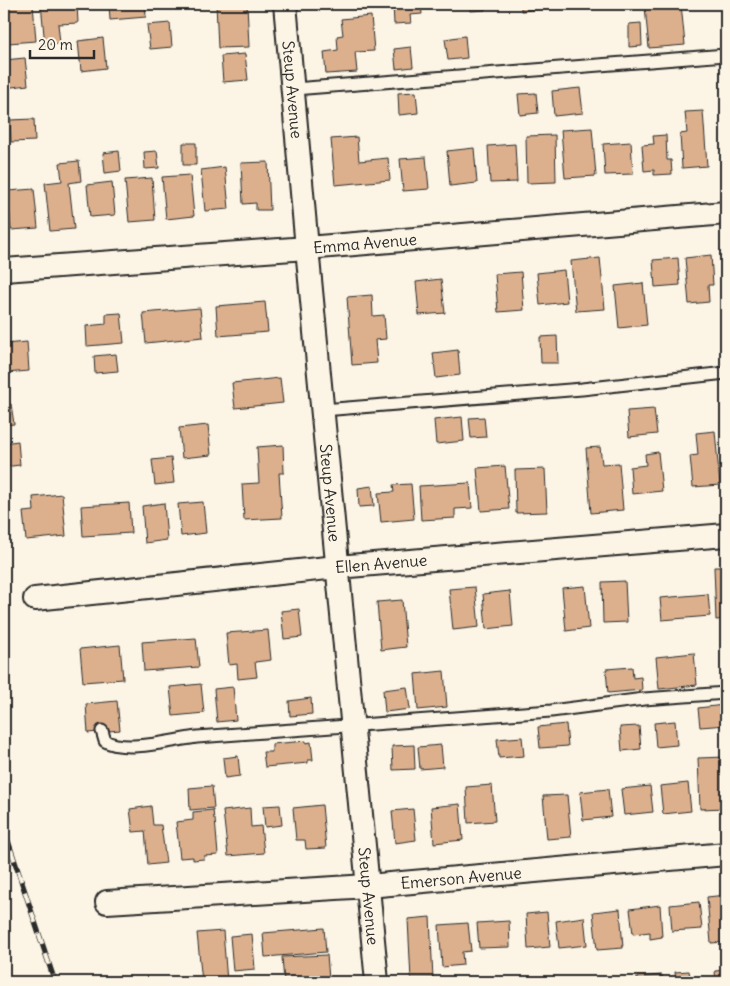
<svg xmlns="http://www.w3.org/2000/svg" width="730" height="986" font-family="Delius,sans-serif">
	<rect width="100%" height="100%" fill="#fcf5e5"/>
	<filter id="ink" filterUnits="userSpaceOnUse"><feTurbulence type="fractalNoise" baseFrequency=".02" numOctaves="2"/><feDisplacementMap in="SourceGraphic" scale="10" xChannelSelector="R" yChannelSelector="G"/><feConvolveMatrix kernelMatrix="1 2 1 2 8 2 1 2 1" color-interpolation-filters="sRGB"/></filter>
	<g filter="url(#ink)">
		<!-- building -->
		<path fill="#dcb08d" stroke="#2b2b2b" d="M4,4H33L36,41L8,43Z
			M41,4H77L78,23L58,24L60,43L45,45Z
			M109,4H145L146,17L110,20Z
			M216,4H247L249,47L218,48Z
			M393,4H421L422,14L410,15L411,23L394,24Z
			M469,4H484L485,10L470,11Z
			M521,4H540L541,9L521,11Z
			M681,4L685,45L649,48L645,7Z
			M371,16L374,51L355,52L357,72L326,74L324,52L338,50L337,36L343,35L341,19Z
			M170,23L172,47L150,49L147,25Z
			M641,23L642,46L629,47V24Z
			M465,36L467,58L448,60L445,39Z
			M103,38L106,68L81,71L78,41Z
			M411,47L413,67L396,69L394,49Z
			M245,54L248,80L223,82L221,56Z
			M25,58L28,85L4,88V60Z
			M580,88L583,113L554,116L552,91Z
			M416,92L418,113L399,115L398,93Z
			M536,93L538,113L520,115L518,94Z
			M703,111L707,166L682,168L680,134L687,133L685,112Z
			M34,119L35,141L11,142L10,120Z
			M592,128L596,176L565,178L561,130Z
			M555,135L556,182L527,183L526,136Z
			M666,135L667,160H671L672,174L654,175V170L644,171L642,145L654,144L653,136Z
			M357,137L359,161L388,158L390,180L335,185L331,139Z
			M631,142L633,174L605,175L603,144Z
			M183,143H196V165H183Z
			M515,144L517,182L490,183L488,146Z
			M474,148L477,183L450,186L447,151Z
			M119,151L121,171L105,173L103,153Z
			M157,151L159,168L145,169L144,152Z
			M426,157L429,189L403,191L400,159Z
			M79,161L81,181L69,183L74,229L50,231L45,183L62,181L60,163Z
			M268,162L270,210H256V203L243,204L241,163Z
			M225,167L229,209L205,211L201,170Z
			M190,175L194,216L166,219L162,177Z
			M152,178L155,220L129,222L125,180Z
			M112,182L115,215L90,217L87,185Z
			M34,189L38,228L11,230L8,191Z
			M711,255L713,285H708L709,302L689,304L685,258Z
			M600,258L605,309L576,311L571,261Z
			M678,258L680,285L655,287L653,260Z
			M564,270L567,302L540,305L537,273Z
			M521,272L524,310L498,312L495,274Z
			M441,279L445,313L419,315L416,282Z
			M643,283L647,325L619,328L615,286Z
			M372,295L373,316L384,315L386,339L375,340L377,363L352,365L347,297Z
			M265,302L268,332L218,336L216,306Z
			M200,308L203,337L146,343L143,313Z
			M121,313L124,343L87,346L86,326L106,324V314Z
			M557,336L558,363H541L540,337Z
			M27,342L29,371L6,373L7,384H4V344Z
			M458,350L460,375L436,378L433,353Z
			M116,354L118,371L95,373L94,356Z
			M280,378L283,403L235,408L232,383Z
			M11,404L14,424L4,425V405Z
			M654,409L657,434L629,437L627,411Z
			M462,417L464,441L436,444L434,420Z
			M484,417L486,437L471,438L469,418Z
			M208,425L211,455L182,458L179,428Z
			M715,431L720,485L693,487L690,456L698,455L696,433Z
			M18,441L20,465L4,467V443Z
			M283,445L284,473H279L282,518L244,520L242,484L259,483L257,447Z
			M600,447L602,464L619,463L623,510L591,513L586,448Z
			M658,452L662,491L632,494L630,467L646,465L645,454Z
			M171,458L174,483L155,485L152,460Z
			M505,466L509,509L481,511L477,468Z
			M545,469L547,512L516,513L515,470Z
			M470,483L472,508L455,509V518L421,520L419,486Z
			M411,484L414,519L381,522L378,493L394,492L393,485Z
			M372,486L374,506L359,507L358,488Z
			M62,494L66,536L26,540L23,512L34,511L33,497Z
			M203,502L206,533L181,536L178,504Z
			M129,503L131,533L83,536L81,506Z
			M164,503L167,540L145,543L142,506Z
			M714,567H726V619L716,620Z
			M625,581L627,622L603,623L602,582Z
			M585,586L589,628L566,631L562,588Z
			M475,587L479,627L453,630L449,589Z
			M510,591L513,626L486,629L483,594Z
			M708,594L710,616L662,620L660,598Z
			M402,600L406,647L381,650L377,602Z
			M299,609L302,637L284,639L281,611Z
			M268,630L271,660L255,662L257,677L238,679L237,664L229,665L226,633Z
			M196,638L199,667L144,671L142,642Z
			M120,645L123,679L83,682L80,649Z
			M694,653L697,685L659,689L656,657Z
			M632,667L633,678L641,677L642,690L608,693L606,669Z
			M444,671L447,707L418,710L415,674Z
			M201,684L204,713L173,716L170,687Z
			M233,687L236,720L217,722L214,689Z
			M407,687L410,709L385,712L383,690Z
			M311,698L312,714L290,716L289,701Z
			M117,701L120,730L88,733L86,704Z
			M724,705L726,725L700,727L698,708Z
			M675,721L677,745L656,747L654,723Z
			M566,724L568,746L540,748L538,727Z
			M639,726L641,749L622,751L620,727Z
			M522,737L524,756L499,758L497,739Z
			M306,741V743L311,742L313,760H308V763L265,767L263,752H272V744Z
			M414,745L415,769L393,770L392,746Z
			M441,745L443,767L420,769L418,747Z
			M238,756L240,776L225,778L223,758Z
			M726,757V808L700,809L698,758Z
			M688,783L691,811L663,814L660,786Z
			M492,785L495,821L468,823L466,787Z
			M212,786L214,808L190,810L189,788Z
			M650,786L653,812L624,815L621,789Z
			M608,789L611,817L583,820L580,792Z
			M567,795L571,837L547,839L543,796Z
			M460,804L463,840L434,843L431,807Z
			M280,805L282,825L265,827L263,806Z
			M322,805L326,848L306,849L305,840H296L293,808Z
			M151,806L153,825H161L166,863L148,865L145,831L133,832L130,809Z
			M250,808L251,827L261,826L264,853L228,856L223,811Z
			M413,809L416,840L395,843L392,811Z
			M213,810L214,819H215L218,855L204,856V859L193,860V857L180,858L176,822L193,820V812Z
			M726,895V942L711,943L707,897Z
			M699,902L702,929L672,931L670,905Z
			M660,905L662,937L650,939V932L633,934L630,909Z
			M620,909L623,948L597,950L593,912Z
			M547,912L550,947L528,949L526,914Z
			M430,917L433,979L411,980L408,919Z
			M584,917L587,945L559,948L556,921Z
			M509,921L510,947L479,948L477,923Z
			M468,923L471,951L462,952L463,965L442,967L439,925Z
			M324,928L326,952L265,957L263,933Z
			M223,931L227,982H202L197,933Z
			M252,934L255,969L233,971L230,936Z
			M327,955L329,979L284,982L282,957Z
			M726,970V982H716L715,971Z
			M689,971L691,982H676L675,972Z
			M662,975L663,982H637V977Z"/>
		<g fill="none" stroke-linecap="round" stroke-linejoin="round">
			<!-- service casing -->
			<g stroke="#2b2b2b" stroke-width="15">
				<path id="service" d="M294,89L726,55
					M323,410L582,389L726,373
					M102,731L105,741C126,753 172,740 197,737L551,711L644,699L726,693"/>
			</g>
			<!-- minor casing -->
			<g stroke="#2b2b2b" stroke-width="26">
				<g id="minor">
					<path id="s1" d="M285,4L307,248L377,982"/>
					<path id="s2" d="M4,270L307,248L726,213"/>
					<path id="s3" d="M35,599L337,567L726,535"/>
					<path id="s4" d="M107,902L368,886L726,854"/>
				</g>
			</g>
			<!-- service -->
			<use href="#service" stroke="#fcf5e5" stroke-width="11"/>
			<!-- minor -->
			<use href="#minor" stroke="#fcf5e5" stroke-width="22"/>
			<!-- rail casing -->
			<g stroke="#2b2b2b" stroke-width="5.5">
				<path id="rail" d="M4,829L55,982"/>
			</g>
			<!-- rail -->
			<use href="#rail" stroke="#fcf5e5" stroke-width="4" stroke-dasharray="11" stroke-linecap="butt"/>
		</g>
	</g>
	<g text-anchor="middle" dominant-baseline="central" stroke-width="4.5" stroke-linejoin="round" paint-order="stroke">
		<!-- street labels -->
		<g font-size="16" fill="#2b2b2b" stroke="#fcf5e5">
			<text stroke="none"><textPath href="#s1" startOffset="86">Steup Avenue</textPath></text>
			<text stroke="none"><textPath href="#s2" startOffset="362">Emma Avenue</textPath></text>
			<text stroke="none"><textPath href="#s1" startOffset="491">Steup Avenue</textPath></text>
			<text stroke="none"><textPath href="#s3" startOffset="348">Ellen Avenue</textPath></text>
			<text stroke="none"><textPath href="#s4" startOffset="355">Emerson Avenue</textPath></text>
			<text stroke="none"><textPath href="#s1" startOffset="896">Steup Avenue</textPath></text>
		</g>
	</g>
	<!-- margin -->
	<rect width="730" height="986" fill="none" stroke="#fcf5e5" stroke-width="20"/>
	<rect x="10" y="10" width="710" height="966" fill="none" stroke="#2b2b2b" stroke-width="2" filter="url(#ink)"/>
	<!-- scale -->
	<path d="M30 50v8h64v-8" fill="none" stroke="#2b2b2b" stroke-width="2.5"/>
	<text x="38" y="50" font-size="15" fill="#2b2b2b" stroke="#fcf5e5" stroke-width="4" paint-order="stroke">20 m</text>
</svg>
